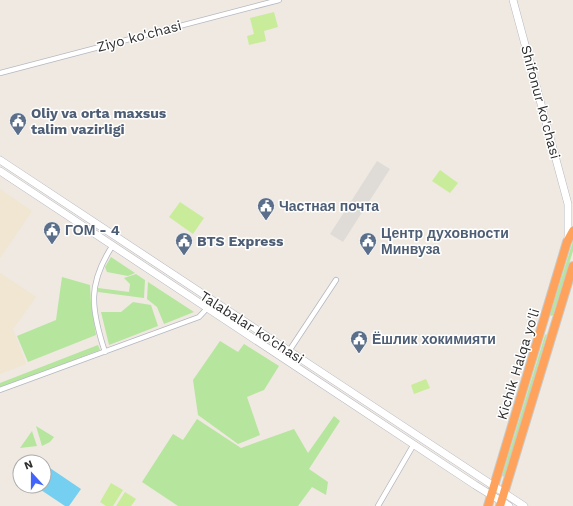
<svg xmlns="http://www.w3.org/2000/svg" width="573" height="506" font-family="'Work Sans',sans-serif">
	<rect width="100%" height="100%" fill="#efe9e1"/>
	<!-- education -->
	<path fill="#f0e6d1" d="M0,189L32,211L0,258Z
		M0,273L36,297L13,329L26,364L0,374Z"/>
	<!-- green -->
	<path fill="#b6e59e" d="M573,241V251L553,315L551,316L550,315Z
		M111,257L135,273L128,276L107,272L105,267Z
		M136,274L145,280L144,298L98,292V288L129,292L130,284L124,278Z
		M62,277L90,285L91,303L96,335L28,362L17,336L56,320Z
		M148,282L194,312L164,324L157,307L147,299Z
		M133,302L151,305L158,326L109,345L101,312H121Z
		M547,334L505,477L502,476L545,335Z
		M220,341L238,352L244,344L279,366L264,390L247,397L260,435L238,444L198,415L193,380Z
		M98,345L100,350L0,388V383Z
		M334,416L340,421L309,469L328,482L326,495L312,487L298,506H178L142,482L173,434L183,440L197,419L241,448L294,429L308,453Z
		M36,426L54,437L50,442L42,446Z
		M32,431L37,446L20,448Z"/>
	<!-- pitch -->
	<path fill="#c9ec9a" d="M274,12L278,27L264,31L266,41L249,45L247,36L254,34L250,18Z
		M440,170L458,183L450,193L432,181Z
		M180,202L204,218L193,234L169,217Z
		M426,379L430,388L414,394L411,385Z
		M111,483L123,490L113,506H106L100,502Z
		M125,492L136,499L131,506H116Z"/>
	<!-- plaza -->
	<path fill="#dfdcd8" d="M377,161L390,169L343,242L330,234Z"/>
	<!-- water -->
	<path fill="#75cff0" d="M44,464L81,489L69,506H65L35,486H44Z"/>
	<g fill="none" stroke-linecap="round" stroke-linejoin="round">
		<!-- street casing -->
		<g stroke="#b4b7c1" stroke-width="6">
			<path id="street" d="M0,73L279,0
				M289,351L336,280
				M105,352C91,309 87,284 113,245
				M0,390L199,317L214,301
				M378,506L414,444"/>
		</g>
		<!-- secondary casing -->
		<g stroke="#b4b7c1" stroke-width="8">
			<path id="secondary" d="M513,0L568,204V240
				M0,160L524,506
				M0,171L475,485L509,506"/>
		</g>
		<!-- highway casing -->
		<g stroke="#c9c9c9" stroke-width="10">
			<path id="highway" d="M488,506L567,242L573,231
				M500,506L573,266"/>
		</g>
		<!-- street -->
		<use href="#street" stroke="#fff" stroke-width="4.5"/>
		<!-- secondary -->
		<use href="#secondary" stroke="#fff" stroke-width="7"/>
		<!-- highway -->
		<use href="#highway" stroke="#ffa35c" stroke-width="8"/>
	</g>
	<!-- icons -->
	<defs>
		<g id="civic-pin" transform="scale(0.9)"><path d="M0 17L-7.5 6A9.5 9.5 0 1 1 7.5 6Z" fill="#5c6f8a" stroke="#fff"/><path d="M-.6-6.5H3V-4.5H.6V-3L4-1V1h2V6H-6V1h2V-1L-.6-3ZM-1.2 2.5V6h2.4V2.5Z" fill="#fff"/></g>
	</defs>
	<g fill-rule="evenodd">
		<use href="#civic-pin" x="18" y="121"/>
		<use href="#civic-pin" x="266" y="206"/>
		<use href="#civic-pin" x="52" y="230"/>
		<use href="#civic-pin" x="184" y="241"/>
		<use href="#civic-pin" x="368" y="241"/>
		<use href="#civic-pin" x="359" y="339"/>
	</g>
	<g text-anchor="middle" dominant-baseline="central" stroke-width="3" stroke-linejoin="round" paint-order="stroke">
		<!-- street labels -->
		<g font-size="14" fill="#2e2e2e" stroke="#fff">
			<text transform="translate(139 36) rotate(-15)">Ziyo ko'chasi</text>
			<text transform="translate(541 102) rotate(75)">Shifonur ko'chasi</text>
			<text transform="translate(252 327) rotate(33)">Talabalar ko'chasi</text>
			<text transform="translate(518 364) rotate(-73)">Kichik Halqa yo'li</text>
		</g>
		<!-- service labels -->
		<g font-size="14" font-weight="bold" fill="#4e5e75" stroke="#fff" text-anchor="start">
			<text x="31" y="113">Oliy va orta maxsus<tspan x="31" dy="16">talim vazirligi</tspan></text>
			<text x="279" y="206">Частная почта</text>
			<text x="65" y="230">ГОМ - 4</text>
			<text x="381" y="233">Центр духовности<tspan x="381" dy="16">Минвуза</tspan></text>
			<text x="197" y="241">BTS Express</text>
			<text x="372" y="339">Ёшлик хокимияти</text>
		</g>
	</g>
	<!-- north arrow -->
	<g transform="translate(32 474) rotate(339)"><circle r="19" fill="#ffffff" stroke="#ababab"/>
	<path d="M0-3L7 15L0 10L-7 15Z" fill="#4264fb"/>
	<text y="-6" font-size="11" font-weight="bold" text-anchor="middle" fill="#2e2e2e">N</text>
	</g>
</svg>
